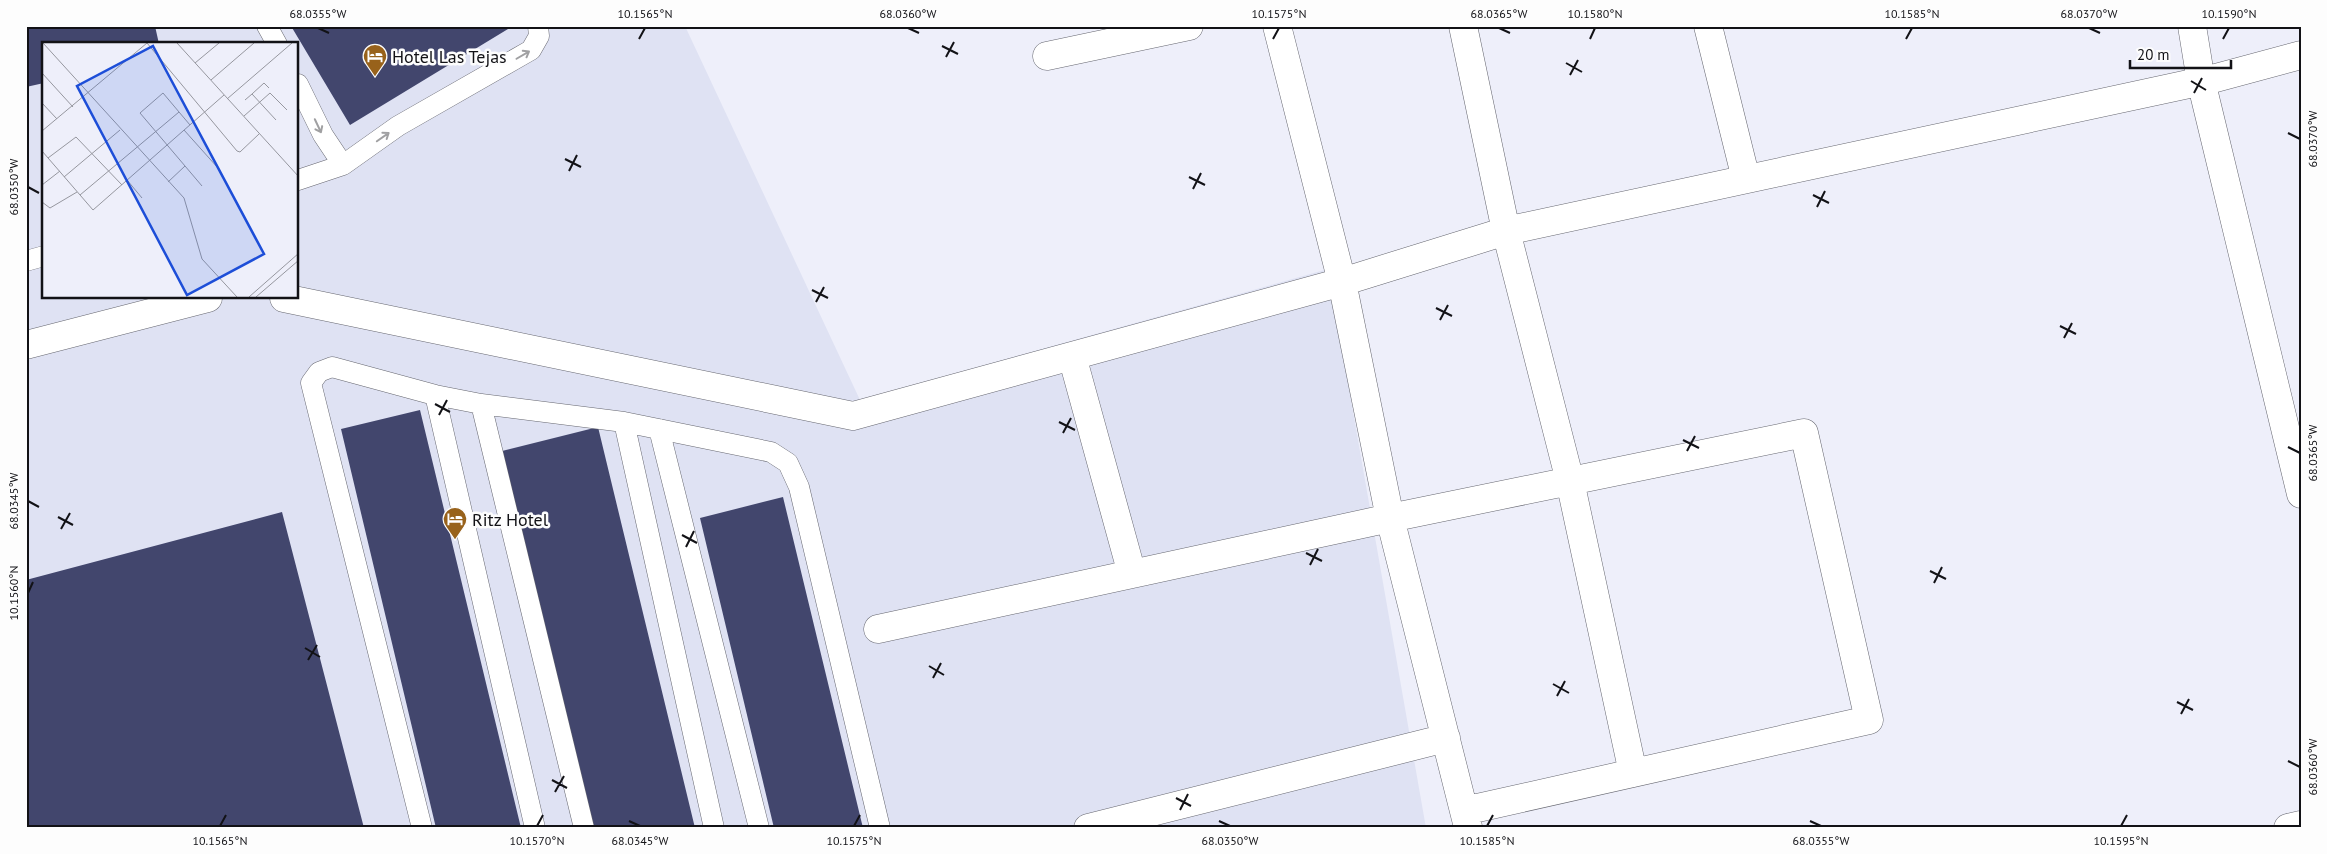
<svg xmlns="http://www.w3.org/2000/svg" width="2327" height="854" font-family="'PT Sans',sans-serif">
	<rect width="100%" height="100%" fill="#eeeffa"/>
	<!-- built -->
	<path fill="#dfe2f3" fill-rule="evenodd" d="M26,26H685L860,400L1328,269L1426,828H26ZM44,44H298V298H44Z"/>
	<!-- building -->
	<path fill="#42466d" d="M26,26H155L159,44H44V83L26,87Z
		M291,26H506L508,29L350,125Z
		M420,410L521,828H436L341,429Z
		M598,427L695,828H593L502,451Z
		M783,497L863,828H774L700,518Z
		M282,512L364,828H26V580Z"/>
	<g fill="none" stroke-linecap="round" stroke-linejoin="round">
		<!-- service casing -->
		<g stroke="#666770" stroke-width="21">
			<path id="service" d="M267,26L277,44
				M298,84L323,135L343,165
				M298,180L343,165L398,126L531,50L539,36L538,26
				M26,261L44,256
				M481,404L584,828
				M624,422L714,828
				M659,429L759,828
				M422,828L311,383L319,372L332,367L435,395
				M535,828L435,395L481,404L624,422L771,452L788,463L799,487L880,828"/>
		</g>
		<!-- minor casing -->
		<g stroke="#666770" stroke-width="29">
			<path id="minor" d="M1277,26L1342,282L1390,518L1468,827
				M1463,26L1506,231L1570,481L1633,773
				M1708,26L1746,179
				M2192,26L2201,81L2301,494
				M1047,56L1189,26
				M284,298L853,416L1342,282L1506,231L2212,79L2301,55
				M26,345L208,298
				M1072,356L1132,574
				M878,629L1390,518L1804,433L1869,720L1464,811
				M1088,828L1446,738
				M2288,828L2301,825"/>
		</g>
		<!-- service -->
		<use href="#service" stroke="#fff" stroke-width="20"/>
		<!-- minor -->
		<use href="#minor" stroke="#fff" stroke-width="28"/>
	</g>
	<!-- one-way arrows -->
	<defs><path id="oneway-shaft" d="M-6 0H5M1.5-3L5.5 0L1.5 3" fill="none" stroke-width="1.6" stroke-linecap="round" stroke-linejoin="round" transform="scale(1.25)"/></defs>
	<g stroke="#a0a0a2">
		<use href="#oneway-shaft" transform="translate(523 55) rotate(-30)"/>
		<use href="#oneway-shaft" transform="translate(318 126) rotate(65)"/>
		<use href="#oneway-shaft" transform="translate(383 137) rotate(-35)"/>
	</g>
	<!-- ticks -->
	<path fill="none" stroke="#121216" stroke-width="2" d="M318,28L329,33M908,28L919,33M1499,28L1510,33M2089,28L2100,33M639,39L645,28M1273,39L1279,28M1590,39L1595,28M1906,39L1912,28M2223,39L2229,28M942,46L958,54M946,57L954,42M1566,63L1582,72M1570,75L1578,60M2191,81L2206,90M2194,93L2202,78M2288,133L2300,139M565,159L581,167M569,171L577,155M1189,177L1205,185M28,187L39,193M1193,189L1201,173M1813,195L1829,203M1817,207L1825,191M812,290L828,298M816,302L824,287M1436,308L1452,316M1440,320L1448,305M2060,326L2076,334M2064,338L2072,323M435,404L450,412M439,415L447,400M1059,422L1075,430M1063,433L1071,418M1683,440L1699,448M2288,447L2300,453M1687,451L1695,436M28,501L39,507M58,517L73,525M61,529L70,513M682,535L697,543M686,547L694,531M1306,553L1322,561M1310,565L1318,549M1930,571L1946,579M1934,583L1942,567M28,593L33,582M305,648L320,657M308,660L317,645M929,666L944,675M933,678L941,663M1553,684L1569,693M1557,696L1565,681M2177,702L2193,710M2181,714L2189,699M2288,761L2300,767M552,780L567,788M555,792L564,776M1176,798L1191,806M1180,810L1188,794M629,821L640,826M1219,821L1230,826M1810,821L1821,826M220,826L226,815M537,826L543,815M854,826L860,815M1487,826L1493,815M2121,826L2127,815"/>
	<!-- icons -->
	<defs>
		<g id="hotel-pin" transform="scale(1.25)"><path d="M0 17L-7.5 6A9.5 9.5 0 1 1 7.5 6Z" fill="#98621b" stroke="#fdfdfd"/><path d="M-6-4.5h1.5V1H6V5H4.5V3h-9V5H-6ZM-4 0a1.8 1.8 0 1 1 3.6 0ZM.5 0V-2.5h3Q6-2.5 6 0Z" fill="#fff"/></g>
	</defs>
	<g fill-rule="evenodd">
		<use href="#hotel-pin" x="375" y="56"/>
		<use href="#hotel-pin" x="455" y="519"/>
	</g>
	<g text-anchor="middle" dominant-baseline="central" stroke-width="5" stroke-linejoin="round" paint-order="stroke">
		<!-- poi labels -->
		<g font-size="18" fill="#121216" stroke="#fdfdfd" text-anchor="start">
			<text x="392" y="56">Hotel Las Tejas</text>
			<text x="472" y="519">Ritz Hotel</text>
		</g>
	</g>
	<!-- overview -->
	<g transform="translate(42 42)">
		<rect width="256" height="256" fill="#eeeffa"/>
		<path fill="none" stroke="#96979f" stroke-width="1" d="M1,1L142,156L160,217L195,255M105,1L195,109L198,110L217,92M135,1L257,135M153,21L177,1M0,31L31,65M169,38L212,1M210,52L222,41L227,46M185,57L250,1M203,58L210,52L234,78M0,61L15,77M202,74L228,51L245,68M148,83L121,51L98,71L160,144M142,88L176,126M0,89L105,1M0,109L51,168L182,53M6,116L34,95L80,143M22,135L78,88M85,138L100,156M126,140L143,124M0,143L18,129M38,153L137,70M0,160L8,166L35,150M207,255L257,211M214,255L257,218"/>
		<path fill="#1d4ed8" fill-opacity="0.15" stroke="#1d4ed8" stroke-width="2.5" d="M111,4L222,212L145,253L35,44Z"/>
		<rect width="256" height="256" fill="none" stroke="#121216" stroke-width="2.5"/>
	</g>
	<!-- border -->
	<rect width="2327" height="854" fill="none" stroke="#fdfdfd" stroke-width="55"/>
	<!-- scale -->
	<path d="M2130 60v8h101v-8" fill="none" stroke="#121216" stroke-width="2.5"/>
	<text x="2137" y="60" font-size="15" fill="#121216" stroke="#fdfdfd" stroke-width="4" paint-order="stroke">20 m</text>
	<rect x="28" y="28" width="2272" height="798" fill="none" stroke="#121216" stroke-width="2"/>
	<g font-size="12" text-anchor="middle" fill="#121216">
		<text x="318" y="18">68.0355°W</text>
		<text x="645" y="18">10.1565°N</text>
		<text x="908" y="18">68.0360°W</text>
		<text x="1279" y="18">10.1575°N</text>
		<text x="1499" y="18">68.0365°W</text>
		<text x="1595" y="18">10.1580°N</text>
		<text x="1912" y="18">10.1585°N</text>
		<text x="2089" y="18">68.0370°W</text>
		<text x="2229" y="18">10.1590°N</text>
		<text transform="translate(2313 139) rotate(-90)" y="4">68.0370°W</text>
		<text transform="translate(14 187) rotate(-90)" y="4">68.0350°W</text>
		<text transform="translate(2313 453) rotate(-90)" y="4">68.0365°W</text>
		<text transform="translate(14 501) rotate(-90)" y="4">68.0345°W</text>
		<text transform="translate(14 593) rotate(-90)" y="4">10.1560°N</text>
		<text transform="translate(2313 767) rotate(-90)" y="4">68.0360°W</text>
		<text x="220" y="845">10.1565°N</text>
		<text x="537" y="845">10.1570°N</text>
		<text x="640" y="845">68.0345°W</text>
		<text x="854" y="845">10.1575°N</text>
		<text x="1230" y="845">68.0350°W</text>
		<text x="1487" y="845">10.1585°N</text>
		<text x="1821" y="845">68.0355°W</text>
		<text x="2121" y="845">10.1595°N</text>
	</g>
</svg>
